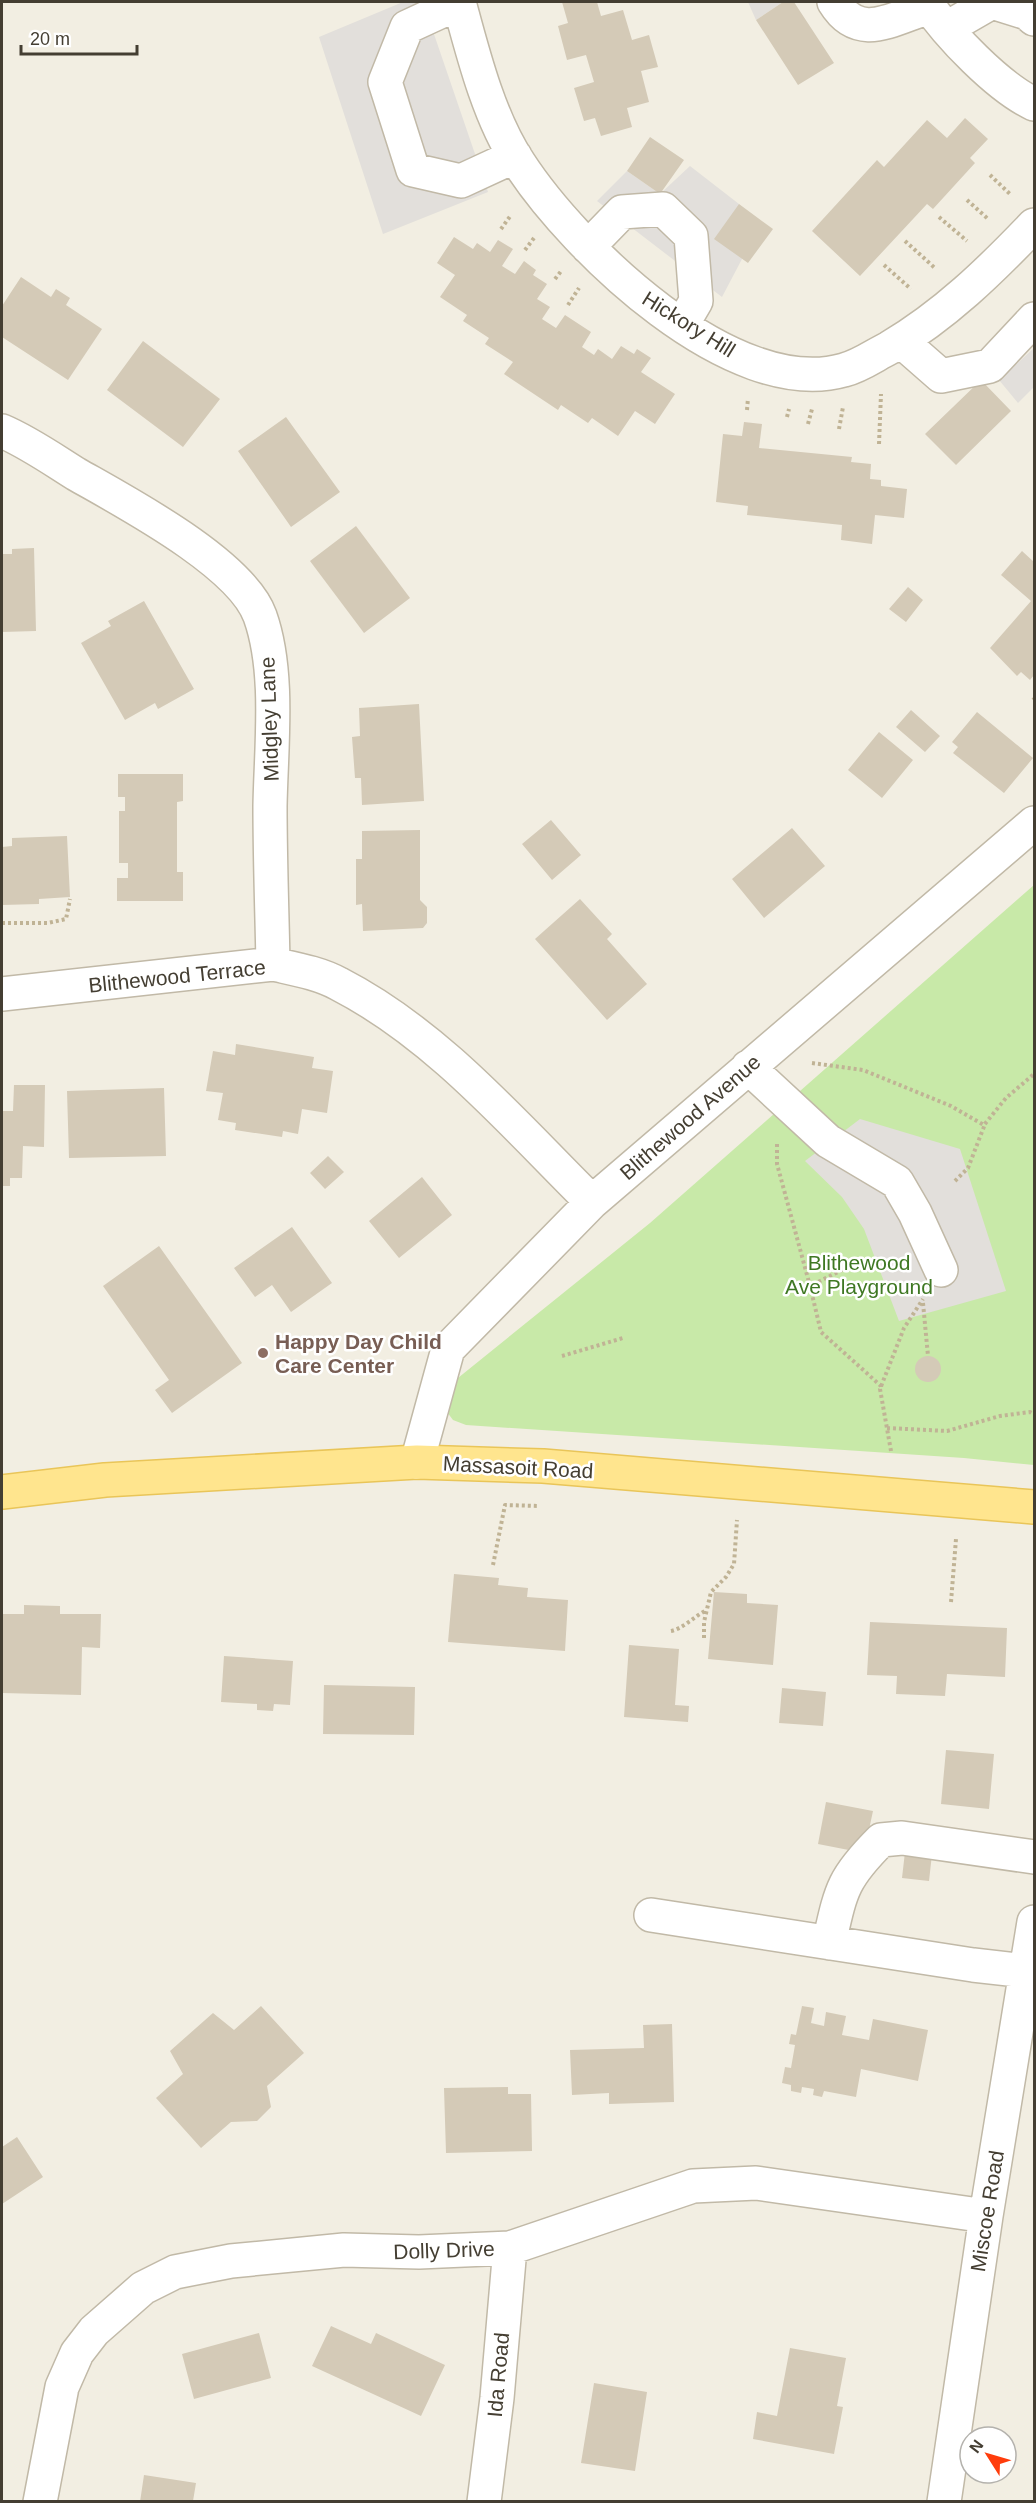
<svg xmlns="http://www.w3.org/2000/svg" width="1036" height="2503" font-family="Helvetica,sans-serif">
	<rect width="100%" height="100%" fill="#f2eee2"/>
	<!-- green -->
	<path fill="#c8e9a8" d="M1034,885V1465L964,1458L466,1425L453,1420L447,1412L453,1382L650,1223Z"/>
	<!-- parking -->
	<path fill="#e2dfdb" d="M403,2H423L488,192L383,234L319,37Z
		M748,2H783L756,20Z
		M690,166L739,204L742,259L722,297L597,201L627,171L660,194Z
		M1034,348V387L1018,403L999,380Z
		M860,1119L960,1149L1006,1291L899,1321L864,1229L842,1197L805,1161Z"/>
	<!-- building -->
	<path fill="#d4cab7" d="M562,2H597L601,16L623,10L632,40L649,35L658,67L641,71L649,102L627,108L632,127L601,136L595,118L584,121L574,88L594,82L586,55L567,60L558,26L568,23Z
		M783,2H794L834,63L798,85L756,20Z
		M965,118L988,139L970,158L975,163L933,209L927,204L860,276L812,231L877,160L884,167L927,120L947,138Z
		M650,137L684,160L660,194L627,171Z
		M739,204L773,229L748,263L714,239Z
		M454,237L473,249L477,243L490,252L498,240L513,249L502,266L515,274L524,261L536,270L533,275L547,284L537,299L550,307L542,319L556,328L565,315L591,332L582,347L594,355L598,349L612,359L621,346L634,354L637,349L651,358L641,372L675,394L655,424L635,411L618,436L592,418L588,423L561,405L558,410L504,374L513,362L485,344L489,338L463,321L467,315L440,297L455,275L437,263Z
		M21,277L51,297L56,289L70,298L66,305L102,329L68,380L2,337V306Z
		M143,341L220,399L183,447L107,390Z
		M981,380L1011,411L956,465L925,434Z
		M286,417L340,492L291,527L238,451Z
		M744,422L762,424L759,448L852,457L851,462L871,464L870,479L881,480V486L907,489L904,518L875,515L872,544L841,540L842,525L747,515L748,506L716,502L723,434L742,436Z
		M356,526L410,598L364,633L310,561Z
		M34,548L36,631L2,632V554H12V549Z
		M1022,551L1034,562V675L1030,680L1021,672L1017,676L990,648L1031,601L1001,575Z
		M908,587L923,600L906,622L889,609Z
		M144,601L194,689L158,709L155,703L125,720L81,643L111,626L108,621Z
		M419,704L424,801L362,805L361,778H355L352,737L360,736L359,708Z
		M911,710L940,736L925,752L896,727Z
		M977,712L1033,758L1004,793L953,753L958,747L952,742Z
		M879,732L913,760L882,798L848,770Z
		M118,774H183V801L177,802V872H183V901H117V878H128V863H119V811H125V797H118Z
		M551,820L581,855L552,880L522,844Z
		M792,828L825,866L764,918L732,879Z
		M420,830V900L427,907V923L423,928L363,931L362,904L356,905V859H362V831Z
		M67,836L70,897L39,899V904L2,905V847L12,846V838Z
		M580,899L612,934L607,939L647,984L607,1020L535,939Z
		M236,1044L314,1057L312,1068L333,1071L327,1113L302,1109L298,1134L283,1131L282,1137L235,1130L236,1123L218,1120L223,1093L206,1091L213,1051L235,1055Z
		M14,1085H45L44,1147L23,1146L22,1178H10V1186H2V1111H13Z
		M164,1088L166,1156L69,1158L67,1091Z
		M328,1156L344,1172L325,1189L310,1173Z
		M422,1177L452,1215L399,1258L369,1221Z
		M292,1227L332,1283L291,1312L272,1285L255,1297L234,1268Z
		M159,1246L242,1363L172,1413L155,1390L169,1380L103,1286Z
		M915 1369a13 13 0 1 1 26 0a13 13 0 1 1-26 0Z
		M454,1574L499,1578L498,1585L528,1588L527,1597L568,1600L565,1651L448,1642Z
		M714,1592L747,1594V1603L778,1605L773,1665L708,1659Z
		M24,1605L60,1606V1614H101L100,1648L82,1647L81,1695L2,1693V1614H24Z
		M870,1622L1007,1628L1005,1677L947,1674L945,1696L896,1694L897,1676L867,1675Z
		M629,1645L679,1649L675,1705L689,1706L688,1722L624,1717Z
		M224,1656L293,1661L290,1705L274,1704L273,1711L257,1710V1704L221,1702Z
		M324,1685L415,1687L414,1735L323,1734Z
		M782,1688L826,1692L823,1726L779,1723Z
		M946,1750L994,1754L989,1809L941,1804Z
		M826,1802L873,1811L864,1853L818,1844Z
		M905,1852L932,1854L929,1881L902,1878Z
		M261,2006L304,2053L267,2086L271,2107L257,2121L231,2122L201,2148L156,2098L183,2074L170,2051L213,2013L234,2030Z
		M802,2006L814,2008L811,2023L824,2026L826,2012L846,2016L842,2035L869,2040L873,2019L928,2030L918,2081L861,2069L856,2097L824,2091L822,2097L813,2095L814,2089L802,2087L801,2093L791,2091V2085L782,2083L785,2067L791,2068L795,2045L789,2044L791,2034L796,2035Z
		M672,2024L674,2102L609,2104V2093L572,2095L570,2050L644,2048L643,2025Z
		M508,2087V2094H531L532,2151L446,2153L444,2088Z
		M17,2137L43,2177L2,2204V2147Z
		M331,2326L371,2344L376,2333L445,2365L421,2416L312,2366Z
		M259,2333L271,2378L194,2399L182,2354Z
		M790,2348L846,2358L837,2406L843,2407L834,2454L753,2439L757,2412L777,2416Z
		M594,2383L647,2392L635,2471L581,2463Z
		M144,2475L196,2483L193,2501L140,2502Z"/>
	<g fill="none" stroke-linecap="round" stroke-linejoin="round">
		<!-- minor casing -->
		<g stroke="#c1b9a7" stroke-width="36">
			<path id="minor" d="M459,2C473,54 489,118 519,163C574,248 733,402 844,370C860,366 875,355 889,348C945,315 990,271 1034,225
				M834,2C859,43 893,18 930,7
				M926,2C948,35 998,87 1034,104
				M459,3L407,27L385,82L413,170L461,181L515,156
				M947,28L992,2L1027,13L1034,19
				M588,247L622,212L663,209L691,236L696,301L682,325
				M901,341L941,376L990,366L1034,319
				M2,431C28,442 52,459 76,474C125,502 241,563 260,616C280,672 271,747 270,806C270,859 272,912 273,964
				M2,994L273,964C295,969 319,973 339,984C438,1035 514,1125 592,1202
				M748,1067L828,1141L897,1182L915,1213L941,1270
				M417,1462L448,1349L592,1202L1034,823
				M651,1915L973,1965L1026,1971
				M829,1943C841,1890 842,1879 881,1840L902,1838L1034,1857
				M40,2502L62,2387L77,2353L94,2331L143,2288L175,2272L231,2261L344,2250L419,2252L510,2248L693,2186L756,2183L986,2216
				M484,2502L497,2398L510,2248
				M944,2502L986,2216L1034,1922"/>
		</g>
		<!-- major casing -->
		<g stroke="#e9c559" stroke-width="36">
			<path id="major" d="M2,1492L105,1480L417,1462L543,1466L1034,1507"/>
		</g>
		<!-- path -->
		<path stroke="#c0b395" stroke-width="4" stroke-dasharray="3 3" stroke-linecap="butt" d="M990,175L1011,195
			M967,200L988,219
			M939,217L967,241
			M501,229L511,215
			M905,241L936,269
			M525,250L534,238
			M884,265L911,289
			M555,279L562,270
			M568,305L579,288
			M747,410L748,398
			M787,417L789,409
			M808,424L812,409
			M839,429L843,407
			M879,444L881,394
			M1033,700L1034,699
			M2,923H48L66,919L70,899
			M812,1063L863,1070L951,1106L984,1125L1006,1098L1034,1074
			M777,1144V1164L810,1286
			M955,1181L968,1168L985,1124
			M864,1259L810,1286L821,1332L881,1386
			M923,1303L928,1356
			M562,1356L623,1338
			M887,1428L947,1431L1000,1416L1030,1412L1034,1414
			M891,1451L880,1389L904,1328L923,1299
			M493,1565L505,1505L538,1506
			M951,1602L956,1539
			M671,1631C682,1629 694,1617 705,1611
			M704,1638V1622L711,1592L726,1577L734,1564L737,1520"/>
		<!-- minor -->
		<use href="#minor" stroke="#fff" stroke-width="33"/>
		<!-- major -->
		<use href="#major" stroke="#ffe58e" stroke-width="33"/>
	</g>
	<!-- markers -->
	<circle fill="#8d6e63" stroke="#fff" stroke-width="2" cx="263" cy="1353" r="6"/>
	<g text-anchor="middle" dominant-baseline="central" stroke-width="5" stroke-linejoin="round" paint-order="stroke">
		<!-- street labels -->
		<g font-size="21" fill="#443e32" stroke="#fff">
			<text transform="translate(689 324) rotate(32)">Hickory Hill</text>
			<text transform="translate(269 719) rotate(-92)">Midgley Lane</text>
			<text transform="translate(177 976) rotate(-6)">Blithewood Terrace</text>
			<text transform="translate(690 1117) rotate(-41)">Blithewood Avenue</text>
			<text transform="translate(518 1467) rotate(3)">Massasoit Road</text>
			<text transform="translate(987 2211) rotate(-81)">Miscoe Road</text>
			<text transform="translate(444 2250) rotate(-2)">Dolly Drive</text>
			<text transform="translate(498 2375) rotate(-85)">Ida Road</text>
		</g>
		<!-- park labels -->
		<g font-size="21" fill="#3f7823" stroke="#fff">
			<text x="859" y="1262">Blithewood<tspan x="859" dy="24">Ave Playground</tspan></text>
		</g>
		<!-- education labels -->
		<g font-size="21" font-weight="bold" fill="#785e54" stroke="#fff" text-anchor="start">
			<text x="275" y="1341">Happy Day Child<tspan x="275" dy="24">Care Center</tspan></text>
		</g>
	</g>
	<!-- border -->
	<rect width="1036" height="2503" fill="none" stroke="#443e32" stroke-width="6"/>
	<!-- north arrow -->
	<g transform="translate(988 2455) rotate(307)"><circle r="28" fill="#ffffff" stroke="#b4b2ad" stroke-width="1.5"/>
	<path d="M0-4.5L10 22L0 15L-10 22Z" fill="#ff3d0c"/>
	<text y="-9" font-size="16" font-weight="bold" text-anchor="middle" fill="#443e32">N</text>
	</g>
	<!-- scale -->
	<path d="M21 45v9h116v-9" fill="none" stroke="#443e32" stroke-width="3"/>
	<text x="30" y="45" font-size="18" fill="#443e32" stroke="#ffffff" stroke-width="4.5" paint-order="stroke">20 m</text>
</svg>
